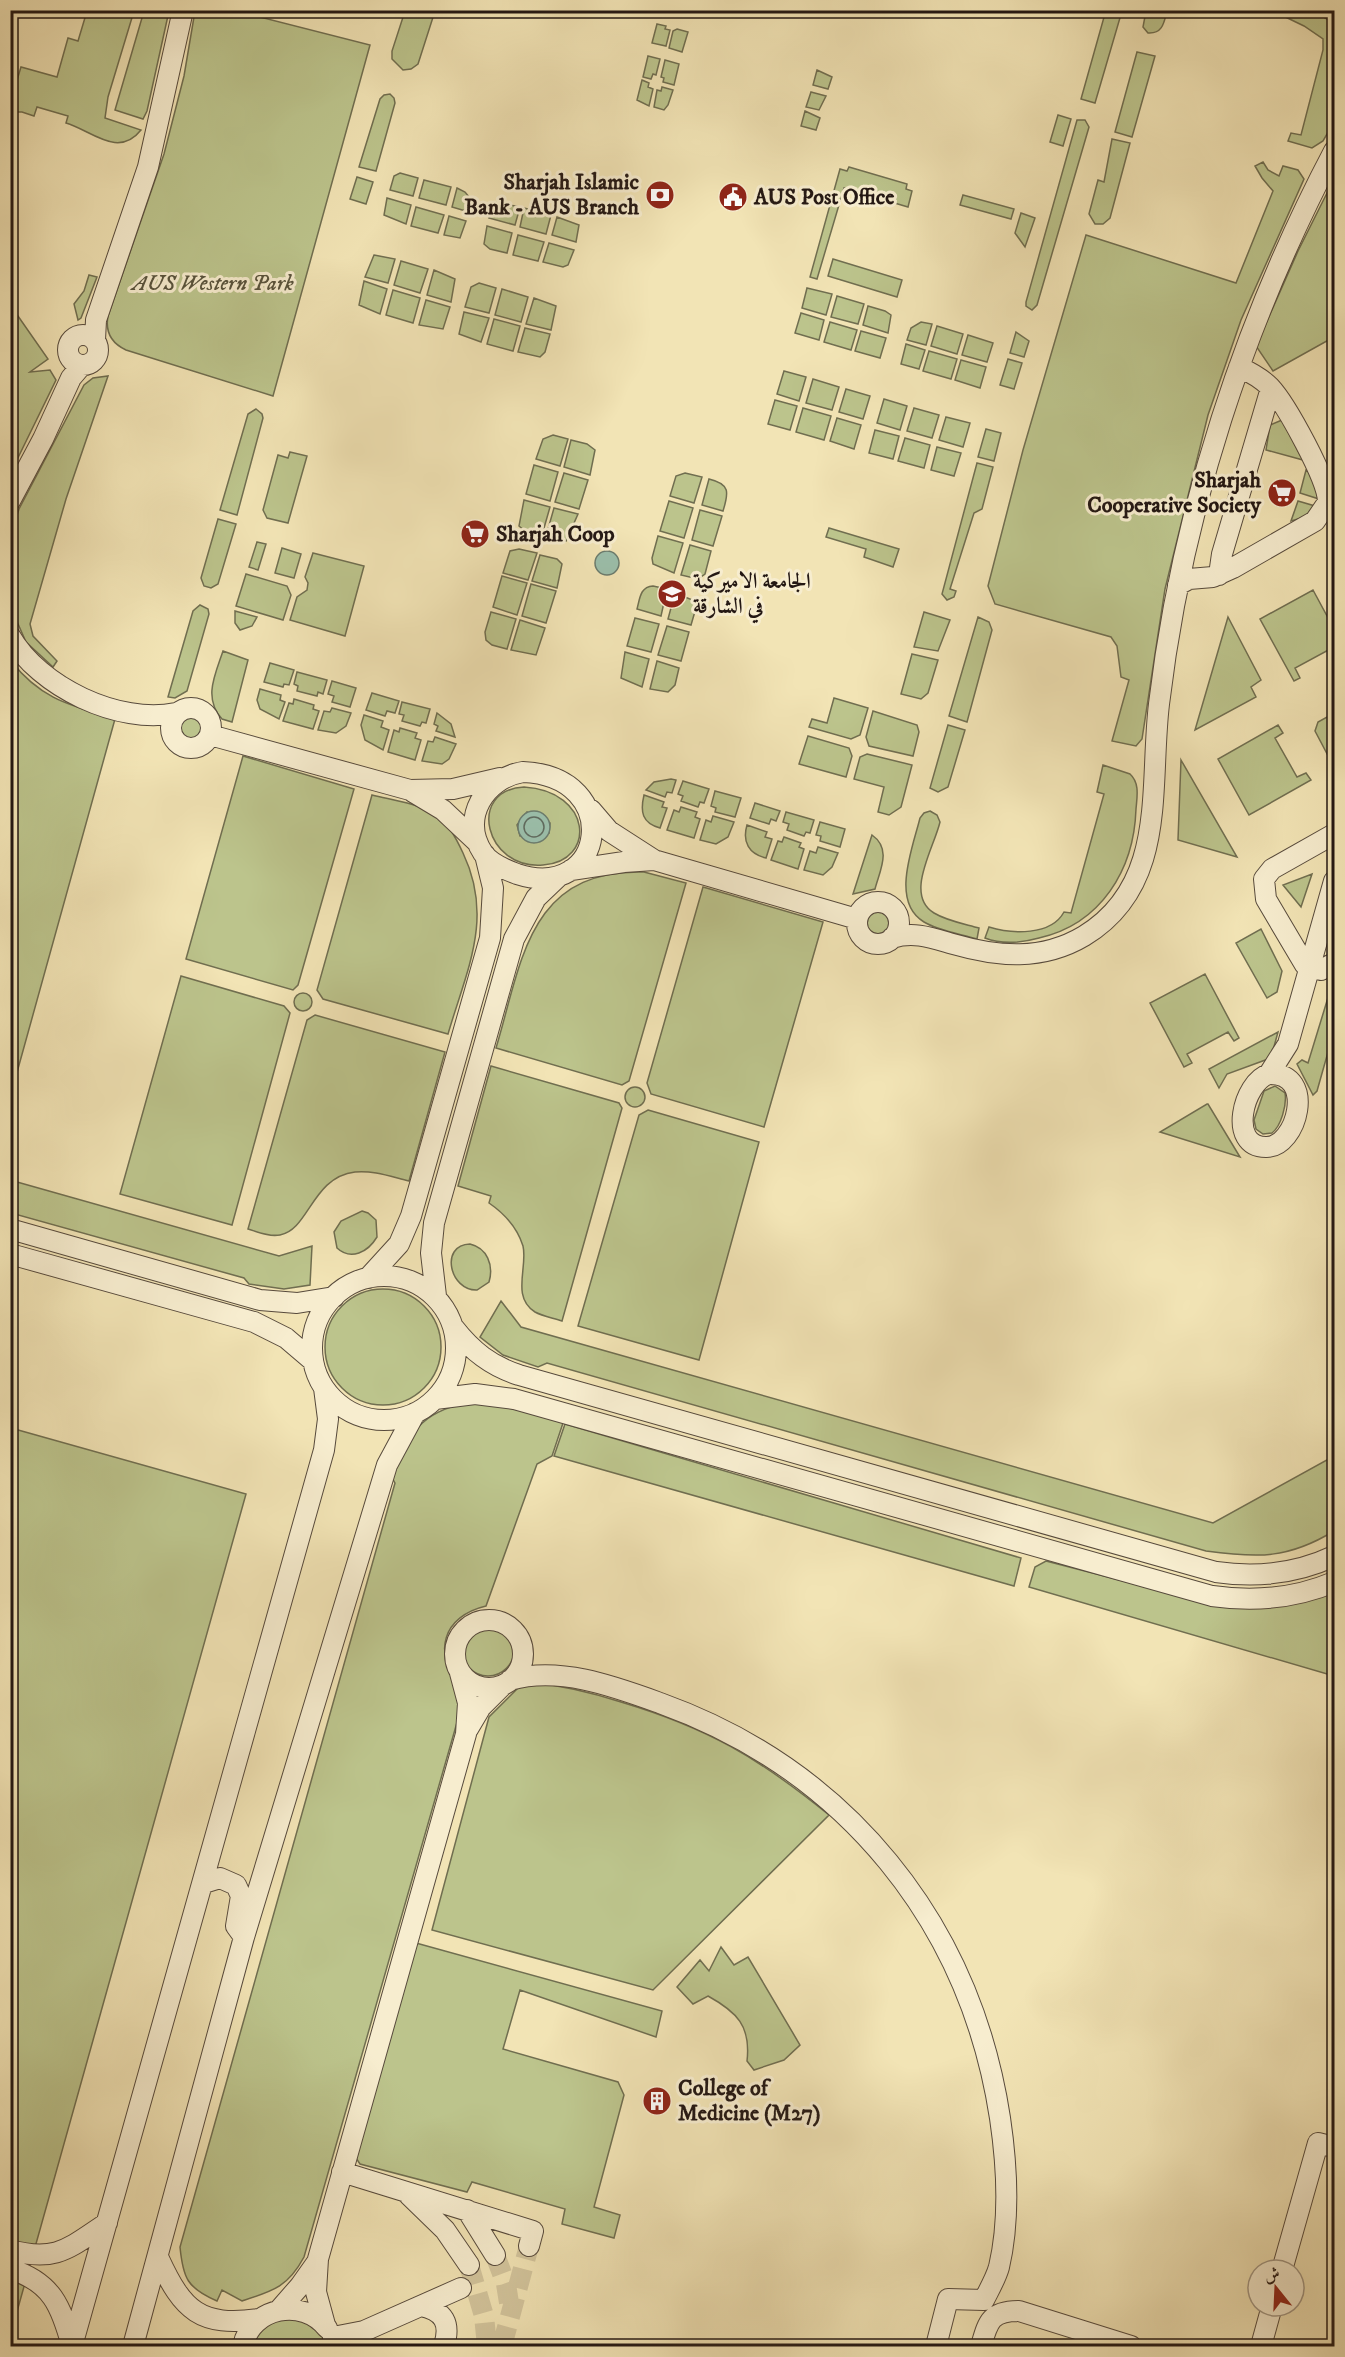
<svg xmlns="http://www.w3.org/2000/svg" width="1345" height="2357" font-family="'IM FELL DW Pica',Amiri,serif">
	<rect width="100%" height="100%" fill="#f2e4b5"/>
	<filter id="stains"><feTurbulence type="fractalNoise" baseFrequency=".00333" numOctaves="4"/><feColorMatrix values="0 0 0 0 .2 0 0 0 0 .09 0 0 0 0 .02 0 0 0 .5 -.17"/></filter>
	<radialGradient id="worn" r=".72"><stop offset=".6" stop-color="#630" stop-opacity="0"/><stop offset="1" stop-color="#630" stop-opacity=".3"/></radialGradient>
	<!-- green -->
	<path fill="#bcc48c" stroke="#706e50" stroke-width="1.5" fill-rule="evenodd" d="M1106,10L1122,11L1095,103L1081,99Z
		M87,11H134L108,97L105,118L141,130C118,159 91,130 66,123L68,116L37,107L34,116L22,112H11V100L21,67L57,77L68,38L78,41Z
		M144,11H169L147,111L143,119L115,110Z
		M195,11H236L370,45L273,396L126,350C111,343 105,332 108,316L164,154L184,76Z
		M405,11H435L418,64L411,69L403,70L392,59V51Z
		M1146,11H1167C1164,22 1163,34 1148,33L1143,27Z
		M1273,11L1320,15L1334,23V122L1323,141L1312,148L1288,141L1291,133L1301,135L1323,50V39L1304,26Z
		M657,24L666,26L665,29L670,30L666,46L652,43Z
		M677,29L688,32L682,52L669,48L673,31Z
		M1137,52L1155,56L1132,137L1115,132Z
		M648,56L660,59L656,75L653,74L651,79L643,77Z
		M665,60L679,64L674,85L663,82L664,78L661,77Z
		M817,70L832,77L828,89L813,85Z
		M642,80L649,83L648,87L653,89L649,106L637,100Z
		M662,87L673,90L668,105L664,110L654,107L657,90L661,91Z
		M811,92L826,96L819,110L806,107Z
		M390,94L394,98L395,103L376,171L359,167L380,99L384,95Z
		M805,111L820,118L816,130L801,126Z
		M1058,115L1071,119L1063,146L1050,142Z
		M1077,120H1085L1089,127L1037,305L1032,310L1026,306V302Z
		M1112,139L1130,143L1110,218L1103,224H1095L1089,214L1098,180L1104,182Z
		M1263,162L1268,170L1279,176L1283,166L1298,170L1304,179L1241,320L1208,415L1165,589L1142,739L1136,746L1112,741L1129,680L1121,677L1117,646L1111,637L995,604L988,586L1023,450L1086,235L1236,283L1273,191L1262,178L1255,166Z
		M849,167L907,184L906,189L912,191L908,207L844,188L817,279L810,277L840,169L847,171Z
		M400,173L418,178L413,196L390,190L394,176Z
		M357,177L373,182L366,204L350,199Z
		M1334,179V216L1328,220L1334,234V337L1273,371L1256,346L1298,251Z
		M424,180L451,187L446,205L419,198Z
		M457,188L465,192L470,198L469,212L452,207Z
		M963,195L1014,209L1011,219L960,205Z
		M387,198L411,205L406,224L384,215Z
		M496,202L520,207L515,225L489,218Z
		M416,207L444,215L438,233L411,226Z
		M524,208L551,215L546,234L520,227Z
		M1021,213L1035,218L1025,247L1015,233Z
		M449,216L466,221L460,238L444,235Z
		M557,217L579,225L576,242L552,235Z
		M487,226L512,233L507,253L490,249L484,244Z
		M518,235L544,242L538,261L513,255Z
		M549,243L574,250L568,265L563,267L543,262Z
		M374,255L395,259L388,283L365,277Z
		M833,259L902,280L897,297L828,276Z
		M401,261L428,269L420,293L394,285Z
		M434,270L455,279L451,302L427,295Z
		M89,275L97,277L81,318L78,320L74,304L84,291Z
		M364,281L387,289L380,314L359,305Z
		M479,283L496,288L489,313L465,307L471,287Z
		M807,288L832,294L826,315L802,308Z
		M502,289L528,297L521,322L495,315Z
		M393,290L420,298L413,323L386,315Z
		M837,296L864,304L858,324L831,317Z
		M534,298L556,306L551,330L526,324Z
		M426,300L450,307L443,329L419,325Z
		M11,306L48,359L30,372L50,370L56,380L11,472Z
		M868,306L885,311L891,315L888,333L863,325Z
		M464,312L489,318L481,342L459,334Z
		M801,313L824,320L819,340L795,333Z
		M494,319L520,326L513,351L487,344Z
		M830,322L857,330L851,350L824,342Z
		M921,322L932,324L926,345L907,340L911,328Z
		M937,326L963,334L957,354L931,346Z
		M525,328L550,334L545,352L540,357L518,352Z
		M861,331L886,338L880,358L855,351Z
		M1016,332L1029,341L1024,357L1010,353Z
		M968,335L993,343L987,362L962,355Z
		M906,344L925,350L919,369L901,364Z
		M929,351L957,359L951,379L923,371Z
		M1008,359L1022,363L1014,389L1000,385Z
		M961,360L986,367L980,388L955,380Z
		M784,371L806,377L799,401L777,394Z
		M108,376L66,499L30,624L33,636L57,661L53,667L26,642L11,608V534L19,509L84,385L93,378Z
		M813,379L839,387L832,410L806,403Z
		M846,389L870,396L863,419L839,412Z
		M884,399L907,406L900,430L877,423Z
		M775,400L797,406L790,430L768,424Z
		M803,408L831,416L824,440L796,432Z
		M914,408L939,415L932,438L907,431Z
		M256,409L262,414L263,418L237,515L220,510L248,414Z
		M946,417L970,423L963,447L939,440Z
		M837,418L861,425L854,449L830,441Z
		M1282,420L1303,460L1266,450L1270,425Z
		M986,429L1001,433L994,461L978,457Z
		M875,430L899,436L893,459L869,453Z
		M553,435L568,439L560,466L536,459L543,439Z
		M905,438L930,445L924,468L898,461Z
		M571,440L587,444L595,450L590,475L564,467Z
		M937,447L961,453L954,476L931,470Z
		M290,452L307,456L288,523L267,518L263,510L278,455L288,458Z
		M977,463L993,467L982,509L974,513L950,589L956,591L954,597L947,600L942,594Z
		M534,465L558,472L550,501L526,494Z
		M1306,470L1311,474L1319,499L1300,493Z
		M564,473L588,480L579,509L555,502Z
		M685,473L702,477L694,503L670,496L676,476Z
		M709,479C730,484 729,492 723,511L702,505Z
		M524,500L550,507L542,535L525,531L519,526Z
		M669,501L693,508L684,538L660,531Z
		M1298,501L1315,506L1305,517L1291,521Z
		M554,508L578,514L566,541L546,536Z
		M700,510L722,516L713,546L692,540Z
		M218,519L236,524L218,584L211,588L204,586L201,578Z
		M829,528L899,549L893,567L864,557L866,549L826,537Z
		M658,536L683,543L674,573L653,564L652,558Z
		M257,542L266,544L258,570L249,567Z
		M690,545L711,551L705,574L698,579L681,575Z
		M282,548L301,554L294,578L275,573Z
		M519,549L537,553L528,580L503,573L510,551Z
		M313,553L364,566L345,636L290,620L297,597L307,590L308,583L305,577Z
		M540,555L557,559L562,564L557,588L532,581Z
		M246,574L287,586L291,595L283,620L236,606Z
		M502,576L527,583L517,615L493,607Z
		M531,584L556,591L546,623L522,616Z
		M653,586L667,589L661,616L637,609C640,598 640,587 653,586Z
		M1313,590L1334,629V647L1295,668L1300,678L1294,681L1260,619Z
		M675,593L695,601L696,608L691,625L668,619Z
		M200,605L208,609L209,614L187,691L175,698L168,697L193,611Z
		M235,611L257,617L252,626L240,630L235,623Z
		M491,612L516,619L507,649L492,645L486,640L485,632Z
		M924,612L950,620L938,651L914,647Z
		M978,617L989,622L992,630L967,722L949,716Z
		M1228,617L1261,680L1251,687L1256,697L1195,730Z
		M635,618L659,624L651,652L627,646Z
		M520,620L545,628L536,655L511,650Z
		M667,626L689,632L681,661L658,655Z
		M223,651L248,660L232,722L222,719C203,698 215,675 223,651Z
		M625,652L649,659L642,687L621,678Z
		M912,654L938,660L928,693L921,699L901,694Z
		M11,661C41,699 69,705 115,719L11,1094Z
		M657,661L679,668L675,685L668,692L650,689Z
		M270,663L294,670L289,685L284,684L283,687L264,682Z
		M297,672L327,680L323,694L318,692L317,696L297,691L298,686L294,684Z
		M332,681L356,688L350,707L332,702L334,696L328,694Z
		M260,689L281,695L280,700L285,702L279,719L260,709L257,700Z
		M372,693L399,701L395,713L387,711L385,716L366,710Z
		M834,698L868,708L860,735L851,739L809,727L812,719L827,723Z
		M294,699L314,705L313,709L319,711L313,729L283,721L289,703L293,704Z
		M402,702L430,709L426,723L422,722L420,726L402,721L404,715L399,714Z
		M332,708L351,713L346,726L336,733L318,730L324,711L330,712Z
		M873,711L917,725L919,732L913,756L869,746L866,737Z
		M437,713L451,724L455,737L436,731L438,726L434,724Z
		M176 728a14 14 0 1 1 28 0a14 14 0 1 1-28 0Z
		M364,715L383,721L381,727L389,730L383,750L365,740L361,725Z
		M1327,717L1334,718V767L1315,731L1318,722Z
		M948,725L965,730L948,787L938,792L930,788Z
		M1278,725L1283,733L1275,738L1297,777L1306,773L1311,780L1249,815L1218,759Z
		M400,728L417,733L415,738L421,740L415,760L388,752L394,730L399,732Z
		M808,736L849,748L852,756L846,777L799,764Z
		M435,737L456,744L449,759L442,764L422,761L428,741L433,742Z
		M867,754L912,765L901,807L889,815L878,812L884,787L854,779L860,757Z
		M243,756L354,789L298,985L293,990L186,959Z
		M1181,760L1237,857L1178,840Z
		M1103,765L1130,774C1140,783 1137,797 1136,809C1134,870 1101,924 1039,938C1021,943 1003,945 985,938L989,927C1012,934 1051,936 1064,912L1071,913L1104,794L1097,792Z
		M671,779L676,780L672,793L667,792L665,797L646,790L654,782Z
		M683,781L709,789L704,803L700,802L698,807L681,801L683,796L678,794Z
		M524,787C592,791 597,861 543,865C485,870 466,790 524,787ZM527,812L550,823L549,833L520,836L517,825Z
		M715,791L741,798L735,817L715,812L716,808L711,806Z
		M372,795C392,800 416,803 433,813C448,822 456,838 463,853C494,918 467,969 448,1034L323,999L317,990Z
		M644,795L664,802L662,807L667,808L660,828C642,823 640,812 644,795Z
		M755,803L780,811L776,821L771,819L769,824L750,818Z
		M681,807L697,812L695,817L700,819L694,838L667,830L674,810L679,812Z
		M930,811L937,815L940,822C934,848 904,895 934,913C947,921 965,924 979,928L977,939C961,934 939,931 924,922C890,902 913,847 920,818L924,813Z
		M786,812L814,820L810,833L806,832L804,836L787,830L789,824L783,822Z
		M713,816L734,822L728,837L716,844L700,840L706,820L711,822Z
		M820,822L845,829L840,847L820,841L821,836L816,835Z
		M747,825L767,832L765,837L772,839L766,858C749,854 742,842 747,825Z
		M872,835C892,849 880,870 875,889L853,894Z
		M784,837L801,843L799,847L804,849L798,869L771,860L778,841L782,842Z
		M818,847L838,853L832,867L823,875L804,870L810,851L816,853Z
		M644,872L686,883L629,1081L622,1085L496,1048C522,962 528,869 644,872Z
		M1312,874L1301,907L1283,885Z
		M703,887L823,922L764,1127L651,1094L647,1083Z
		M863 923a14 14 0 1 1 28 0a14 14 0 1 1-28 0Z
		M1261,929L1282,971L1277,992L1267,998L1236,943Z
		M1205,974L1239,1038L1234,1041L1228,1032L1187,1054L1192,1063L1184,1067L1150,1003Z
		M181,976L284,1006L290,1013L232,1225L120,1194Z
		M1334,988V1031L1317,1091L1313,1095L1297,1064L1302,1060L1308,1063L1330,991Z
		M294 1002a9 9 0 1 1 18 0a9 9 0 1 1-18 0Z
		M315,1015L445,1052L409,1181C392,1177 373,1170 355,1172C312,1177 309,1230 280,1235C269,1237 258,1232 248,1229L307,1020Z
		M1278,1032L1272,1054L1268,1059L1227,1074L1219,1088L1209,1069Z
		M491,1066L619,1103L622,1108L562,1321C553,1318 542,1316 535,1312C511,1297 528,1267 523,1246C517,1227 505,1214 489,1203L491,1196L458,1186Z
		M1275,1086L1285,1093C1287,1105 1281,1126 1272,1133L1263,1134L1256,1129L1254,1120L1264,1091Z
		M625 1097a10 10 0 1 1 20 0a10 10 0 1 1-20 0Z
		M1207,1104H1208L1240,1157L1160,1132Z
		M648,1110L759,1142L699,1360L578,1326L639,1115Z
		M10,1180L279,1256L312,1246L310,1285L284,1289L249,1284L244,1278L11,1213Z
		M362,1211L368,1213L376,1220L377,1237C368,1252 351,1261 337,1248L334,1232L341,1221Z
		M470,1244C487,1248 494,1265 489,1282L477,1290C450,1291 439,1245 470,1244Z
		M325 1347a58 58 0 1 1 116 0a58 58 0 1 1-116 0Z
		M501,1301L521,1327L1213,1523L1334,1456V1531C1288,1559 1258,1558 1206,1551L547,1363L538,1367L503,1355L480,1337Z
		M478,1401L564,1420L552,1456L537,1464L486,1606C443,1616 431,1654 462,1685L458,1719L304,2257C288,2287 273,2291 242,2301L222,2290L217,2301C187,2288 183,2278 180,2247L395,1483L390,1474C411,1428 426,1408 478,1401Z
		M565,1424L1021,1558L1014,1586L554,1456Z
		M11,1428L246,1494L11,2333Z
		M1046,1561L1197,1600L1334,1588V1676L1029,1587L1035,1567Z
		M462 1650a26 26 0 1 1 52 0a26 26 0 1 1-52 0Z
		M536,1683C565,1686 593,1693 621,1702C708,1728 759,1758 829,1815L653,1990L432,1930L489,1717L518,1688Z
		M416,1943L662,2011L656,2037L520,1990L503,2049L618,2082L624,2095L594,2207L620,2215L614,2238L562,2224L565,2209L472,2182L467,2192L360,2164L352,2152Z
		M721,1947L734,1965L748,1957L800,2045L784,2060L754,2070L747,2061C751,2026 737,2012 708,1996L693,2004L677,1987L700,1960L709,1971Z
		M302,2315L322,2333L327,2346H247L260,2322Z"/>
	<!-- water -->
	<path fill="#9bbfab" stroke="#6b7c6e" stroke-width="1.5" d="M595 563a12 12 0 1 1 24 0a12 12 0 1 1-24 0Z
		M518 827a16 16 0 1 1 32 0a16 16 0 1 1-32 0Z"/>
	<g fill="none" stroke-linecap="round" stroke-linejoin="round">
		<!-- shore -->
		<path stroke="#5f6b5f" stroke-width="1.5" d="M524 827a10 10 0 1 1 20 0a10 10 0 1 1-20 0Z"/>
		<!-- minor-tunnel -->
		<path stroke="#d3c59d" stroke-width="20" stroke-dasharray="20 10" stroke-linecap="butt" d="M495,2255L506,2284L510,2309
			M469,2265L484,2316L487,2346
			M502,2346L529,2246"/>
		<!-- minor casing -->
		<g stroke="#574a3c" stroke-width="22">
			<path id="minor" d="M68 350a15 15 0 1 1 30 0a15 15 0 1 1-30 0Z
				M95,340L96,320L148,167L183,10
				M10,501L43,439L71,378L82,365
				M1219,575L1222,554L1271,388
				M1178,585L1189,579L1213,577L1233,568L1315,521L1328,502C1328,480 1286,404 1270,387C1261,378 1250,372 1239,367
				M10,636C39,687 119,725 176,713
				M171 728a20 20 0 1 1 40 0a20 20 0 1 1-40 0Z
				M210,735L410,790L453,789L500,778
				M523,772C624,776 607,903 517,874C506,870 490,863 483,853C460,818 485,778 523,772Z
				M413,792L443,810L477,842
				M591,810L609,831L654,860L857,919
				M1334,834L1272,869L1264,879L1266,899L1305,965L1321,970L1334,963
				M571,870L624,862L654,860
				M857 923a21 21 0 1 1 42 0a21 21 0 1 1-42 0Z
				M892,938C914,931 932,938 953,944C998,957 1042,961 1084,936C1168,885 1149,788 1159,704C1182,511 1244,322 1334,151
				M1269,1074C1317,1072 1297,1148 1266,1147C1227,1147 1243,1082 1269,1074Z
				M1269,1074L1288,1044L1334,881
				M10,1229L260,1300L297,1303L334,1297
				M10,1254L254,1322L286,1338L313,1361
				M312 1348a72 72 0 1 1 144 0a72 72 0 1 1-144 0Z
				M368,1278L399,1244L411,1216L490,938L493,888L485,855
				M436,1296L431,1253L434,1223L514,939L536,898L558,877
				M454,1328C472,1351 491,1366 519,1375L1216,1572C1258,1578 1296,1574 1334,1556
				M435,1399L475,1394L514,1399L1212,1596C1255,1602 1294,1599 1334,1582
				M455 1654a34 34 0 1 1 68 0a34 34 0 1 1-68 0Z
				M510,1680C559,1666 613,1686 660,1703C846,1770 970,1922 1000,2118C1007,2165 1010,2220 999,2267C996,2278 989,2290 984,2300L948,2299L936,2346
				M468,1729L481,1707L503,1685
				M204,1883L220,1878L236,1885L241,1896L236,1926L244,1937
				M342,2172L533,2231L529,2246
				M409,2195L445,2230L469,2265
				M467,2210L495,2255
				M10,2250C57,2263 70,2247 107,2223
				M159,2259C183,2311 200,2327 259,2319
				M10,2269C52,2282 61,2306 72,2346
				M1282,2270L1318,2143L1334,2147
				M421,2306C444,2311 451,2323 444,2346
				M279,2310L300,2286L317,2262
				M325,2325L316,2292L318,2259L466,1734L468,1703L460,1673
				M333,2337L364,2331L461,2288
				M72,2346L324,1450L328,1419L324,1388
				M133,2346L244,1937L387,1465L415,1413
				M243,2346C251,2307 303,2297 327,2328
				M981,2346C988,2322 990,2311 1019,2311L1131,2346
				M1261,2346L1272,2306"/>
		</g>
		<!-- minor -->
		<use href="#minor" stroke="#f7edcf" stroke-width="20"/>
	</g>
	<!-- icons -->
	<defs>
		<g id="bank-disc" transform="scale(1.5)"><circle r="9.5" fill="#8f2418" stroke="#f7edcf"/><path d="M-6-4H6V4H-6ZM0-2.3a2.3 2.3 0 1 0 0 4.6a2.3 2.3 0 1 0 0-4.6Z" fill="#fff"/></g>
		<g id="civic-disc" transform="scale(1.5)"><circle r="9.5" fill="#8f2418" stroke="#f7edcf"/><path d="M-.6-6.5H3V-4.5H.6V-3L4-1V1h2V6H-6V1h2V-1L-.6-3ZM-1.2 2.5V6h2.4V2.5Z" fill="#fff"/></g>
		<g id="supermarket-disc" transform="scale(1.5)"><circle r="9.5" fill="#8f2418" stroke="#f7edcf"/><path d="M-6-5.5h2.5l.6 2H6L4.5 2H-2.5L-4.4-4H-6ZM-1.5 3.2a1.3 1.3 0 1 0 .1 0ZM3 3.2a1.3 1.3 0 1 0 .1 0Z" fill="#fff"/></g>
		<g id="university-disc" transform="scale(1.5)"><circle r="9.5" fill="#8f2418" stroke="#f7edcf"/><path d="M0-5L7-2L0 1L-7-2ZM-4 1L0 2.5L4 1V4Q0 6-4 4Z" fill="#fff"/></g>
		<g id="building-disc" transform="scale(1.5)"><circle r="9.5" fill="#8f2418" stroke="#f7edcf"/><path d="M-4-6H4V6H1V3H-1V6H-4ZM-2.5-4.3h1.7v1.8h-1.7ZM.8-4.3h1.7v1.8H.8ZM-2.5-1h1.7V.8h-1.7ZM.8-1h1.7V.8H.8Z" fill="#fff"/></g>
	</defs>
	<g fill-rule="evenodd">
		<use href="#bank-disc" x="660" y="195"/>
		<use href="#civic-disc" x="733" y="197"/>
		<use href="#supermarket-disc" x="1282" y="493"/>
		<use href="#supermarket-disc" x="475" y="534"/>
		<use href="#university-disc" x="672" y="594"/>
		<use href="#building-disc" x="657" y="2101"/>
	</g>
	<g text-anchor="middle" dominant-baseline="central" stroke-width="6" stroke-linejoin="round" paint-order="stroke">
		<!-- poi labels -->
		<g font-size="22" font-weight="bold" fill="#231713" stroke="#f7edcf" text-anchor="start">
			<text x="639" y="182" text-anchor="end">Sharjah Islamic<tspan x="639" dy="25">Bank - AUS Branch</tspan></text>
			<text x="754" y="197">AUS Post Office</text>
			<text x="1261" y="480" text-anchor="end">Sharjah<tspan x="1261" dy="25">Cooperative Society</tspan></text>
			<text x="496" y="534">Sharjah Coop</text>
			<text x="693" y="581">الجامعة الاميركية<tspan x="693" dy="25">في الشارقة</tspan></text>
			<text x="678" y="2088">College of<tspan x="678" dy="25">Medicine (M27)</tspan></text>
		</g>
		<!-- park labels -->
		<g font-size="22" font-style="italic" fill="#59543d" stroke="#f7edcf">
			<text x="213" y="283">AUS Western Park</text>
		</g>
	</g>
	<!-- margin -->
	<rect width="1345" height="2357" fill="none" stroke="#f2e4b5" stroke-width="36"/>
	<rect x="12" y="12" width="1321" height="2333" fill="none" stroke="#231713" stroke-width="3"/>
	<rect x="18" y="18" width="1309" height="2321" fill="none" stroke="#231713" stroke-width="1.5"/>
	<!-- north arrow -->
	<g transform="translate(1276 2288) rotate(342)"><circle r="28" fill="#f7edcf" stroke="#a29784" stroke-width="1.5"/>
	<path d="M0-4.5L10 22L0 15L-10 22Z" fill="#8f2418"/>
	<text y="-9" font-size="16" font-weight="bold" text-anchor="middle" fill="#231713">ش</text>
	</g>
	<rect width="100%" height="100%" filter="url(#stains)"/>
	<rect width="100%" height="100%" fill="url(#worn)"/>
</svg>
